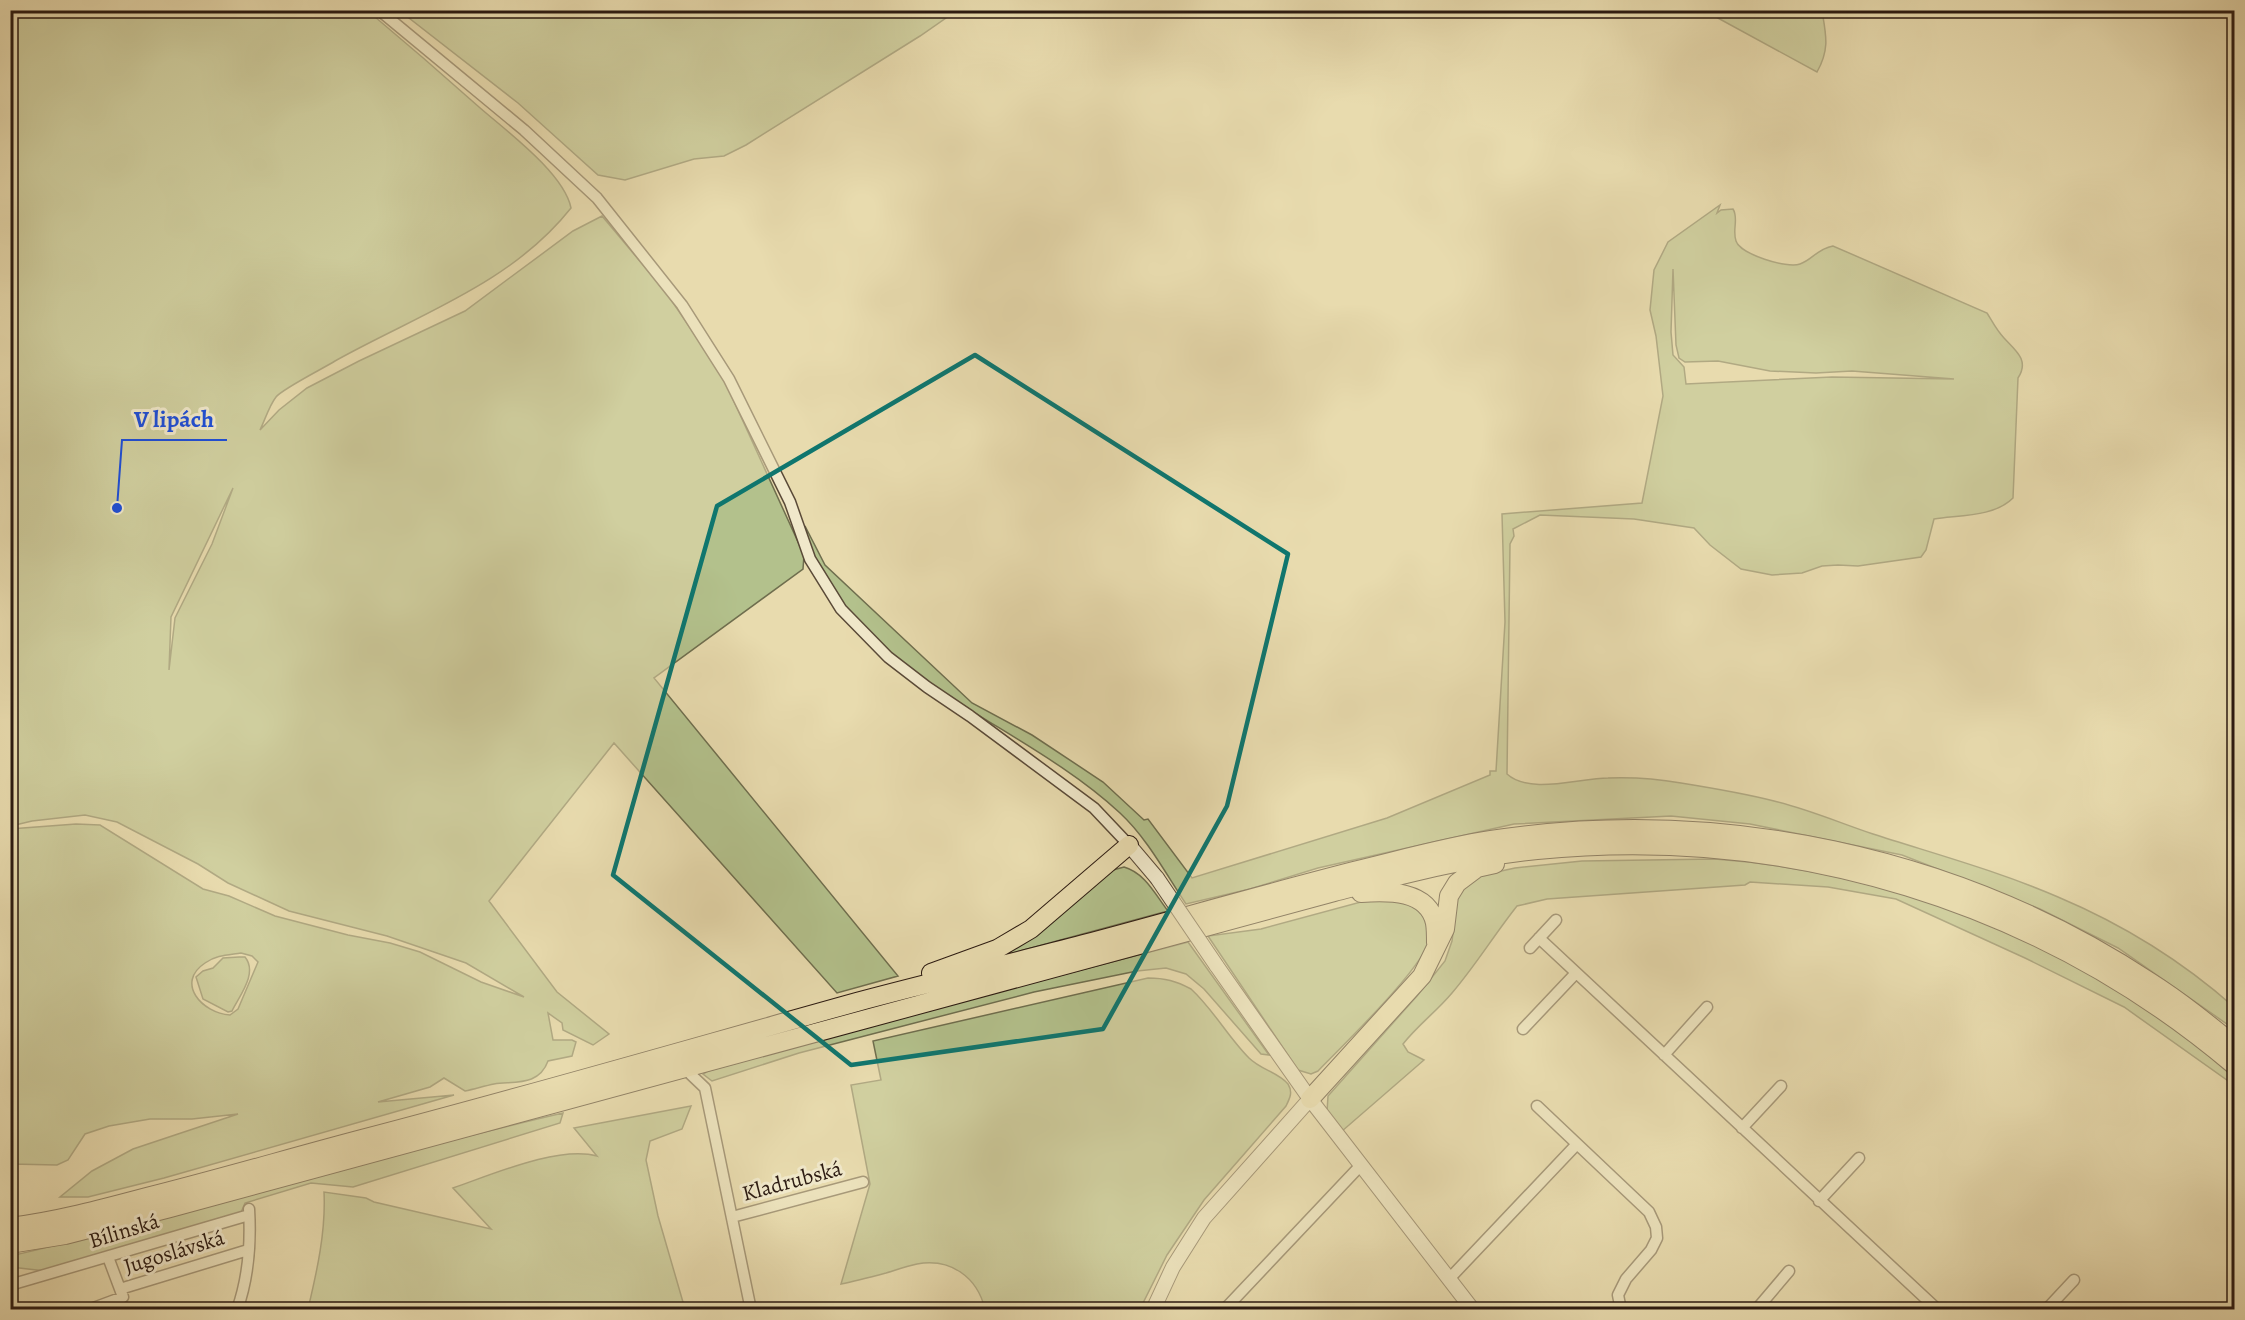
<svg xmlns="http://www.w3.org/2000/svg" width="2245" height="1320" font-family="Alegreya,serif">
	<rect width="100%" height="100%" fill="#e8dbae"/>
	<filter id="stains"><feTurbulence type="fractalNoise" baseFrequency=".00333" numOctaves="4"/><feColorMatrix values="0 0 0 0 .2 0 0 0 0 .09 0 0 0 0 .02 0 0 0 .5 -.17"/></filter>
	<radialGradient id="worn" r=".72"><stop offset=".6" stop-color="#630" stop-opacity="0"/><stop offset="1" stop-color="#630" stop-opacity=".3"/></radialGradient>
	<!-- green -->
	<path fill="#b3c18c" stroke="#6f6e4e" stroke-width="1.5" fill-rule="evenodd" d="M11,11H368C405,42 442,74 479,107C505,130 564,173 571,208C511,284 417,315 335,361C324,368 282,389 276,397C269,406 265,420 260,430L279,410L307,388L359,361L465,311L573,231L602,216L665,291L721,373L804,555L803,569L654,678L898,976L837,993L614,743L489,901L557,992L609,1034L593,1045L563,1030L562,1023L548,1013L553,1040H572L576,1042L572,1056L548,1061C539,1086 515,1081 494,1084C484,1086 475,1089 465,1091L444,1078L430,1087L378,1102L454,1095L164,1178L88,1197H60L92,1171L133,1149L238,1114L192,1119H150L109,1126L85,1134L68,1160L57,1165L11,1164L10,829L76,824L100,825L203,889L229,896L275,916L348,935L390,943L420,952L481,982L524,997L466,963L387,936L289,911L228,883L198,864L117,822L85,815L32,821L11,826ZM233,488L212,544L175,618L169,670L171,617ZM241,953L252,956L258,962L238,1009L230,1015C202,1013 175,983 205,963C216,955 228,955 241,953Z
		M400,11H956L920,36L746,145L724,156L694,159L625,180L598,175L518,103Z
		M1705,11H1822C1826,35 1830,49 1817,72Z
		M1720,205L1717,213L1721,210L1733,209C1739,218 1732,230 1736,241C1740,254 1787,269 1800,264C1812,260 1817,249 1833,246L1987,313C1992,321 1997,331 2004,338C2015,350 2030,360 2018,378L2013,498C1994,517 1960,515 1934,519L1926,550L1921,557L1858,566L1838,565L1822,566L1802,573L1772,575L1741,569L1710,545L1694,528L1634,519L1540,515L1513,529L1514,536L1510,544L1507,774C1530,795 1579,778 1608,778C1632,777 1658,779 1681,783C1712,788 1743,793 1774,801C1808,809 1840,823 1873,834C1935,854 1998,871 2058,897C2122,924 2182,961 2234,1007V1029L2118,948L2040,909L1902,855L1750,824L1671,816L1514,824L1318,868L1250,889L1186,904C1166,874 1147,838 1120,813C1029,729 898,692 829,584C817,565 809,548 805,526L825,565L972,703L1032,735L1103,782L1144,820L1148,819L1192,878L1387,818L1490,775V771H1496L1505,622L1502,514L1642,503L1663,396L1656,336L1650,310L1654,270L1668,242ZM1673,269L1676,345L1679,358L1685,362L1718,361L1770,371L1816,373L1852,371L1954,379L1832,377L1686,384L1684,367L1673,355L1671,332Z
		M1715,859C1855,869 1994,916 2114,987C2157,1012 2196,1045 2234,1077V1085L2124,1007L2025,958L1896,899L1828,887L1750,882L1745,885L1547,899L1517,906C1494,935 1476,965 1452,993C1437,1011 1418,1025 1403,1044L1408,1052L1424,1060L1341,1132L1327,1112L1328,1096L1417,996L1445,961L1452,941L1458,892L1483,875L1515,868L1582,861Z
		M1124,867C1145,873 1155,894 1168,911L1005,955L1043,929L1113,870Z
		M1383,896L1421,907C1426,917 1430,926 1430,937C1428,964 1340,1048 1318,1071L1311,1074L1298,1070L1208,936L1261,929Z
		M1188,942L1269,1055L1261,1054L1204,989L1186,974L1166,968L1137,971L1034,992L799,1053L712,1081L703,1074L708,1071L935,1008Z
		M239,957H245C258,973 240,995 232,1011L228,1012L203,999L196,977L203,971L213,968L223,958Z
		M1148,978C1165,978 1176,981 1191,989C1213,1009 1228,1037 1249,1058C1261,1070 1278,1072 1288,1084C1293,1092 1290,1098 1286,1106L1204,1200L1167,1255L1140,1309H985C977,1277 951,1258 917,1264C907,1266 896,1270 886,1273C871,1277 856,1281 841,1284L870,1184L851,1085L881,1080L873,1041Z
		M691,1106L682,1129L650,1141L646,1160L658,1216L685,1309H308C317,1271 326,1231 324,1192L366,1198L374,1202L491,1229L453,1188C491,1175 559,1145 597,1156L574,1128Z
		M563,1113L560,1123L353,1187L311,1183L245,1203L240,1215L45,1271L11,1267L10,1256C70,1243 128,1226 187,1210C312,1177 437,1142 563,1113Z"/>
	<g fill="none" stroke-linecap="round" stroke-linejoin="round">
		<!-- minor casing -->
		<g stroke="#5a4a38" stroke-width="13">
			<path id="minor" d="M379,10L524,130L597,198L682,305L729,379L790,502L810,559L841,609L888,657L927,687L970,716L1094,808L1129,845
				M1539,938L1938,1310
				M1530,948L1556,920
				M1523,1029L1576,973
				M1664,1055L1707,1007
				M684,1068L705,1088L751,1310
				M1537,1106L1649,1212L1656,1227L1657,1238L1651,1250L1626,1279L1618,1295L1621,1310
				M1742,1128L1781,1086
				M1819,1201L1859,1158
				M732,1217L863,1182
				M108,1257L120,1289
				M1449,1279L1577,1144
				M10,1285L249,1215
				M88,1310L123,1297L120,1289L248,1250
				M237,1310C248,1279 251,1242 249,1209
				M1224,1310L1361,1165
				M1756,1310L1789,1271
				M2046,1310L2074,1280"/>
		</g>
		<!-- tertiary casing -->
		<g stroke="#5a4a38" stroke-width="16">
			<path id="tertiary" d="M1129,845L1157,878
				M1216,965L1310,1099L1473,1310
				M1153,1310L1173,1267L1204,1218L1310,1099"/>
		</g>
		<!-- trunk casing -->
		<g stroke="#2b1a11" stroke-width="20">
			<path id="trunk" d="M1361,893C1388,891 1428,890 1435,923C1436,929 1436,937 1436,943
				M931,973L997,949L1031,929L1129,845
				M1310,1099L1422,976L1445,929L1449,896L1457,883L1477,868L1495,864
				M10,1227C57,1221 102,1209 147,1197C219,1179 290,1158 362,1139C527,1096 692,1048 857,1002C932,982 1008,964 1084,944C1174,920 1264,894 1354,871C1400,860 1445,847 1491,840C1718,805 1958,855 2150,982C2180,1001 2207,1023 2234,1045
				M10,1244L65,1235L170,1208L1334,892C1401,875 1468,857 1537,850C1790,825 2040,901 2234,1065"/>
		</g>
		<!-- minor -->
		<use href="#minor" stroke="#f0e8ca" stroke-width="10"/>
		<!-- tertiary -->
		<use href="#tertiary" stroke="#f0e8ca" stroke-width="14"/>
		<!-- trunk -->
		<use href="#trunk" stroke="#e8dbae" stroke-width="18"/>
		<!-- tertiary-bridge casing -->
		<g stroke="#5a4a38" stroke-width="16" stroke-linecap="butt">
			<path id="tertiary-bridge" d="M1157,878L1216,965"/>
		</g>
		<!-- tertiary-bridge -->
		<use href="#tertiary-bridge" stroke="#f0e8ca" stroke-width="14"/>
	</g>
	<!-- marked area -->
	<path d="M0 0H2245V1320H0ZM975,355L1288,554L1227,806L1103,1029L851,1065L613,875L717,506Z" fill="#e8dbae" fill-opacity=".55" fill-rule="evenodd"/>
	<path fill="none" stroke="#0f766e" stroke-width="4.5" stroke-linejoin="round" d="M975,355L1288,554L1227,806L1103,1029L851,1065L613,875L717,506Z"/>
	<g text-anchor="middle" dominant-baseline="central" stroke-width="6" stroke-linejoin="round" paint-order="stroke">
		<!-- street labels -->
		<g font-size="22" fill="#2b1a11" stroke="#f0e8ca">
			<text transform="translate(792 1181) rotate(-15)">Kladrubská</text>
			<text transform="translate(124 1231) rotate(-17)">Bílinská</text>
			<text transform="translate(174 1252) rotate(-17)">Jugoslávská</text>
		</g>
	</g>
	<!-- callouts -->
	<path fill="none" stroke="#1d4ed8" stroke-width="2" d="M117 508L122 440H227"/>
	<circle fill="#1d4ed8" stroke="#f0e8ca" stroke-width="2" cx="117" cy="508" r="6"/>
	<g font-size="24" text-anchor="middle" font-weight="bold" fill="#1d4ed8" stroke="#f0e8ca" stroke-width="6" stroke-linejoin="round" paint-order="stroke">
		<text x="174" y="427">V lipách</text>
	</g>
	<!-- margin -->
	<rect width="2245" height="1320" fill="none" stroke="#e8dbae" stroke-width="36"/>
	<rect x="12" y="12" width="2221" height="1296" fill="none" stroke="#2b1a11" stroke-width="3"/>
	<rect x="18" y="18" width="2209" height="1284" fill="none" stroke="#2b1a11" stroke-width="1.5"/>
	<rect width="100%" height="100%" filter="url(#stains)"/>
	<rect width="100%" height="100%" fill="url(#worn)"/>
</svg>
